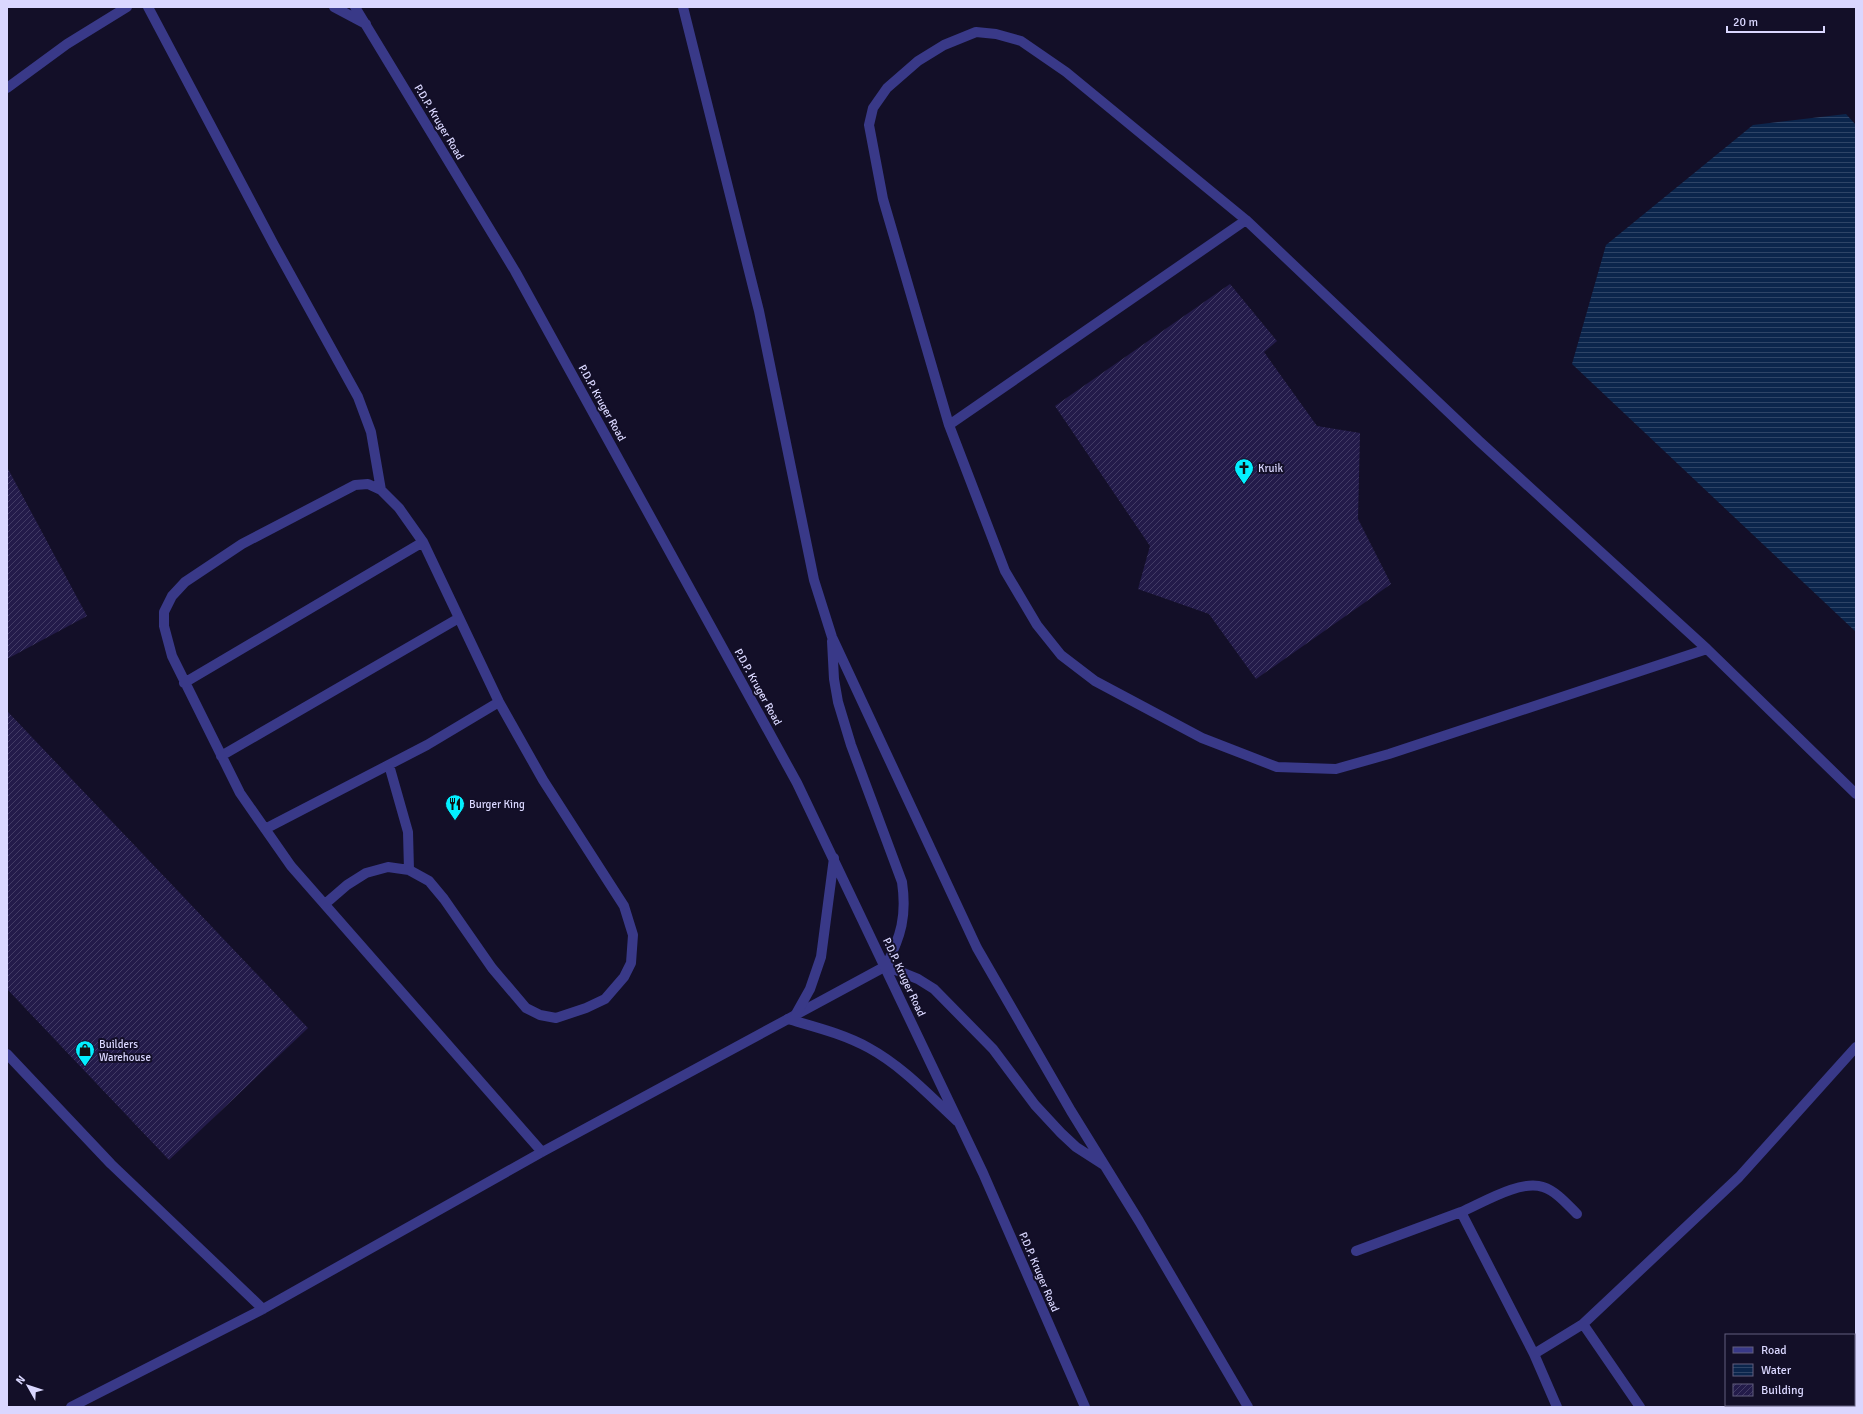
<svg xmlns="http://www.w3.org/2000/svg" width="1863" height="1414" font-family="Signika,sans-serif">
	<defs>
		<pattern id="water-rules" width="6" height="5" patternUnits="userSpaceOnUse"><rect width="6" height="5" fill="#0b254c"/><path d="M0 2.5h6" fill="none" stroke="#2e4467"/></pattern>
		<pattern id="building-hatch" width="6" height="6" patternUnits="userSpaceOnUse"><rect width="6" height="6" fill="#231b4a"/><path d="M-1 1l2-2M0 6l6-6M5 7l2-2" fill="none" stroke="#423b65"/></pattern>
	</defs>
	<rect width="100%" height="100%" fill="#130f28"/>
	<!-- water -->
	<path fill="url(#water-rules)" d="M1846,114L1856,125V632L1572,364L1606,245L1753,125Z"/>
	<!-- building -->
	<path fill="url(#building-hatch)" d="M1230,284L1277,341L1264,352L1317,426L1360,433L1358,519L1391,584L1256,679L1209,614L1138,589L1150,546L1055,406Z
		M7,467L87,616L7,659Z
		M8,712L308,1028L169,1160L7,989Z"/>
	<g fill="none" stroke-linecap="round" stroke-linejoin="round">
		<!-- service -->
		<path stroke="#393988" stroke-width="10" d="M148,7L274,245L358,397L371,432L381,490
			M7,88L67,44L127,7
			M949,425L1246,220
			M1707,649L1389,754L1336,769L1277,767L1202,738L1095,681L1061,655L1037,625L1005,571L949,425L883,199L869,125L873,108L887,88L918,61L944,45L976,32L996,34L1021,41L1066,72L1246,220L1479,441L1707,649L1856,794
			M184,683L423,542
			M221,756L459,618
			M389,765L408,832L409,870
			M265,829L427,745L499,702
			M325,904L347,885L366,873L388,867L409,870L429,881L444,899L492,968L526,1008L540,1015L556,1018L586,1008L605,999L624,977L631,963L633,935L624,906L543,780L499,702L423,542L399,508L381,490L368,484L355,485L242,544L185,582L172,596L164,612V626L172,656L240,793L291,866L542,1152
			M7,1054L111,1164L263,1309
			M1461,1212C1482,1203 1521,1179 1543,1187C1556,1191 1567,1204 1577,1214
			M1356,1251L1461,1212L1534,1354L1583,1324L1739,1177L1856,1047
			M1583,1324L1640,1407
			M1534,1354L1557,1407
			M71,1407L263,1309L542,1152L886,966"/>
		<!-- tertiary -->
		<path stroke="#393988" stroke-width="10" d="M334,7L366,24
			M355,7L515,271L797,783L983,1173L1085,1407
			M683,7L759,311L814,580L832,637L977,948L1071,1111L1139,1221L1248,1407
			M832,641L834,679L838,702L851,745L902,882C907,916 901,936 886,966L918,979L934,989L993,1049L1035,1105L1061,1133L1076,1147L1104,1165
			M796,1014L810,989L821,957L834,858
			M788,1019C815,1027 844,1034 869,1048C902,1066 929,1095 957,1121"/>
	</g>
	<!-- icons -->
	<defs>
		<g id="church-pin" transform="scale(1)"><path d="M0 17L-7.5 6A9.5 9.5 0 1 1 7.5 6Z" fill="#03efff" stroke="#130f28"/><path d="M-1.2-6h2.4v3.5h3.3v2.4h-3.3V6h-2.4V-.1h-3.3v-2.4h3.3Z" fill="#111"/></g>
		<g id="restaurant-pin" transform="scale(1)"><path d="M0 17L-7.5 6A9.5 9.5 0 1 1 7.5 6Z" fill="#03efff" stroke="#130f28"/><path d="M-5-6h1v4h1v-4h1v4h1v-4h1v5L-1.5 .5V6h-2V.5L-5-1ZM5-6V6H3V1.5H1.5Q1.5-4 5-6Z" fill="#111"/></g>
		<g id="shop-pin" transform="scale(1)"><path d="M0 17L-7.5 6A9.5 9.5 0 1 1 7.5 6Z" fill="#03efff" stroke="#130f28"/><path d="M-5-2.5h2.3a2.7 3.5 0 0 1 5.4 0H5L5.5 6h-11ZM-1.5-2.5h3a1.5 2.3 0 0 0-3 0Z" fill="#111"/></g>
	</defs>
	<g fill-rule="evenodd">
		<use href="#church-pin" x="1244" y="468"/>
		<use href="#restaurant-pin" x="455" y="804"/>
		<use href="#shop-pin" x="85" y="1050"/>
	</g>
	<g text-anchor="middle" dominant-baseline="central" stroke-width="4" stroke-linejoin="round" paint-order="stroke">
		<!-- street labels -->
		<g font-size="11" fill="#dad7ff" stroke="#130f28">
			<text transform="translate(439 122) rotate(59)">P.D.P. Kruger Road</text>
			<text transform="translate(602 403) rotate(61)">P.D.P. Kruger Road</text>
			<text transform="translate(758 687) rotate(61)">P.D.P. Kruger Road</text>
			<text transform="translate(904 977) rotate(65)">P.D.P. Kruger Road</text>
			<text transform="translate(1039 1272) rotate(67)">P.D.P. Kruger Road</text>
		</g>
		<!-- poi labels -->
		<g font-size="11" fill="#dad7ff" stroke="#130f28" text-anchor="start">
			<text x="1258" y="468">Kruik</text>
			<text x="469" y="804">Burger King</text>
			<text x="99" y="1044">Builders<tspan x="99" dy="13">Warehouse</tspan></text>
		</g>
	</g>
	<!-- border -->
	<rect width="1863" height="1414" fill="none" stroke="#dad7ff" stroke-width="16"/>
	<!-- legend -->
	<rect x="1725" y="1334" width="130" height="72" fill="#130f28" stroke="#635f7e"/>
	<rect x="1733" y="1347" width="20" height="6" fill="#393988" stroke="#635f7e"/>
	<text x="1761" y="1354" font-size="12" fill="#dad7ff">Road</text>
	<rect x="1733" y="1364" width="20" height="12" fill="url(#water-rules)" stroke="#635f7e"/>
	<text x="1761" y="1374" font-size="12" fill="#dad7ff">Water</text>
	<rect x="1733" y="1384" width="20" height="12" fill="url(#building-hatch)" stroke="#635f7e"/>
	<text x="1761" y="1394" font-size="12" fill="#dad7ff">Building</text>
	<!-- north arrow -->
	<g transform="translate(28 1386) rotate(309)" stroke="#130f28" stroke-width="3" paint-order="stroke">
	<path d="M0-3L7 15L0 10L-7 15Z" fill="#dad7ff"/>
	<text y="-6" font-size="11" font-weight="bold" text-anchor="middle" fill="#dad7ff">N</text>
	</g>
	<!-- scale -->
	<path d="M1727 26v6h97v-6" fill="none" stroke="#dad7ff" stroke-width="2"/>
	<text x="1733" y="26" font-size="12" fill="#dad7ff" stroke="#130f28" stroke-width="3" paint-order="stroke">20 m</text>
</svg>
